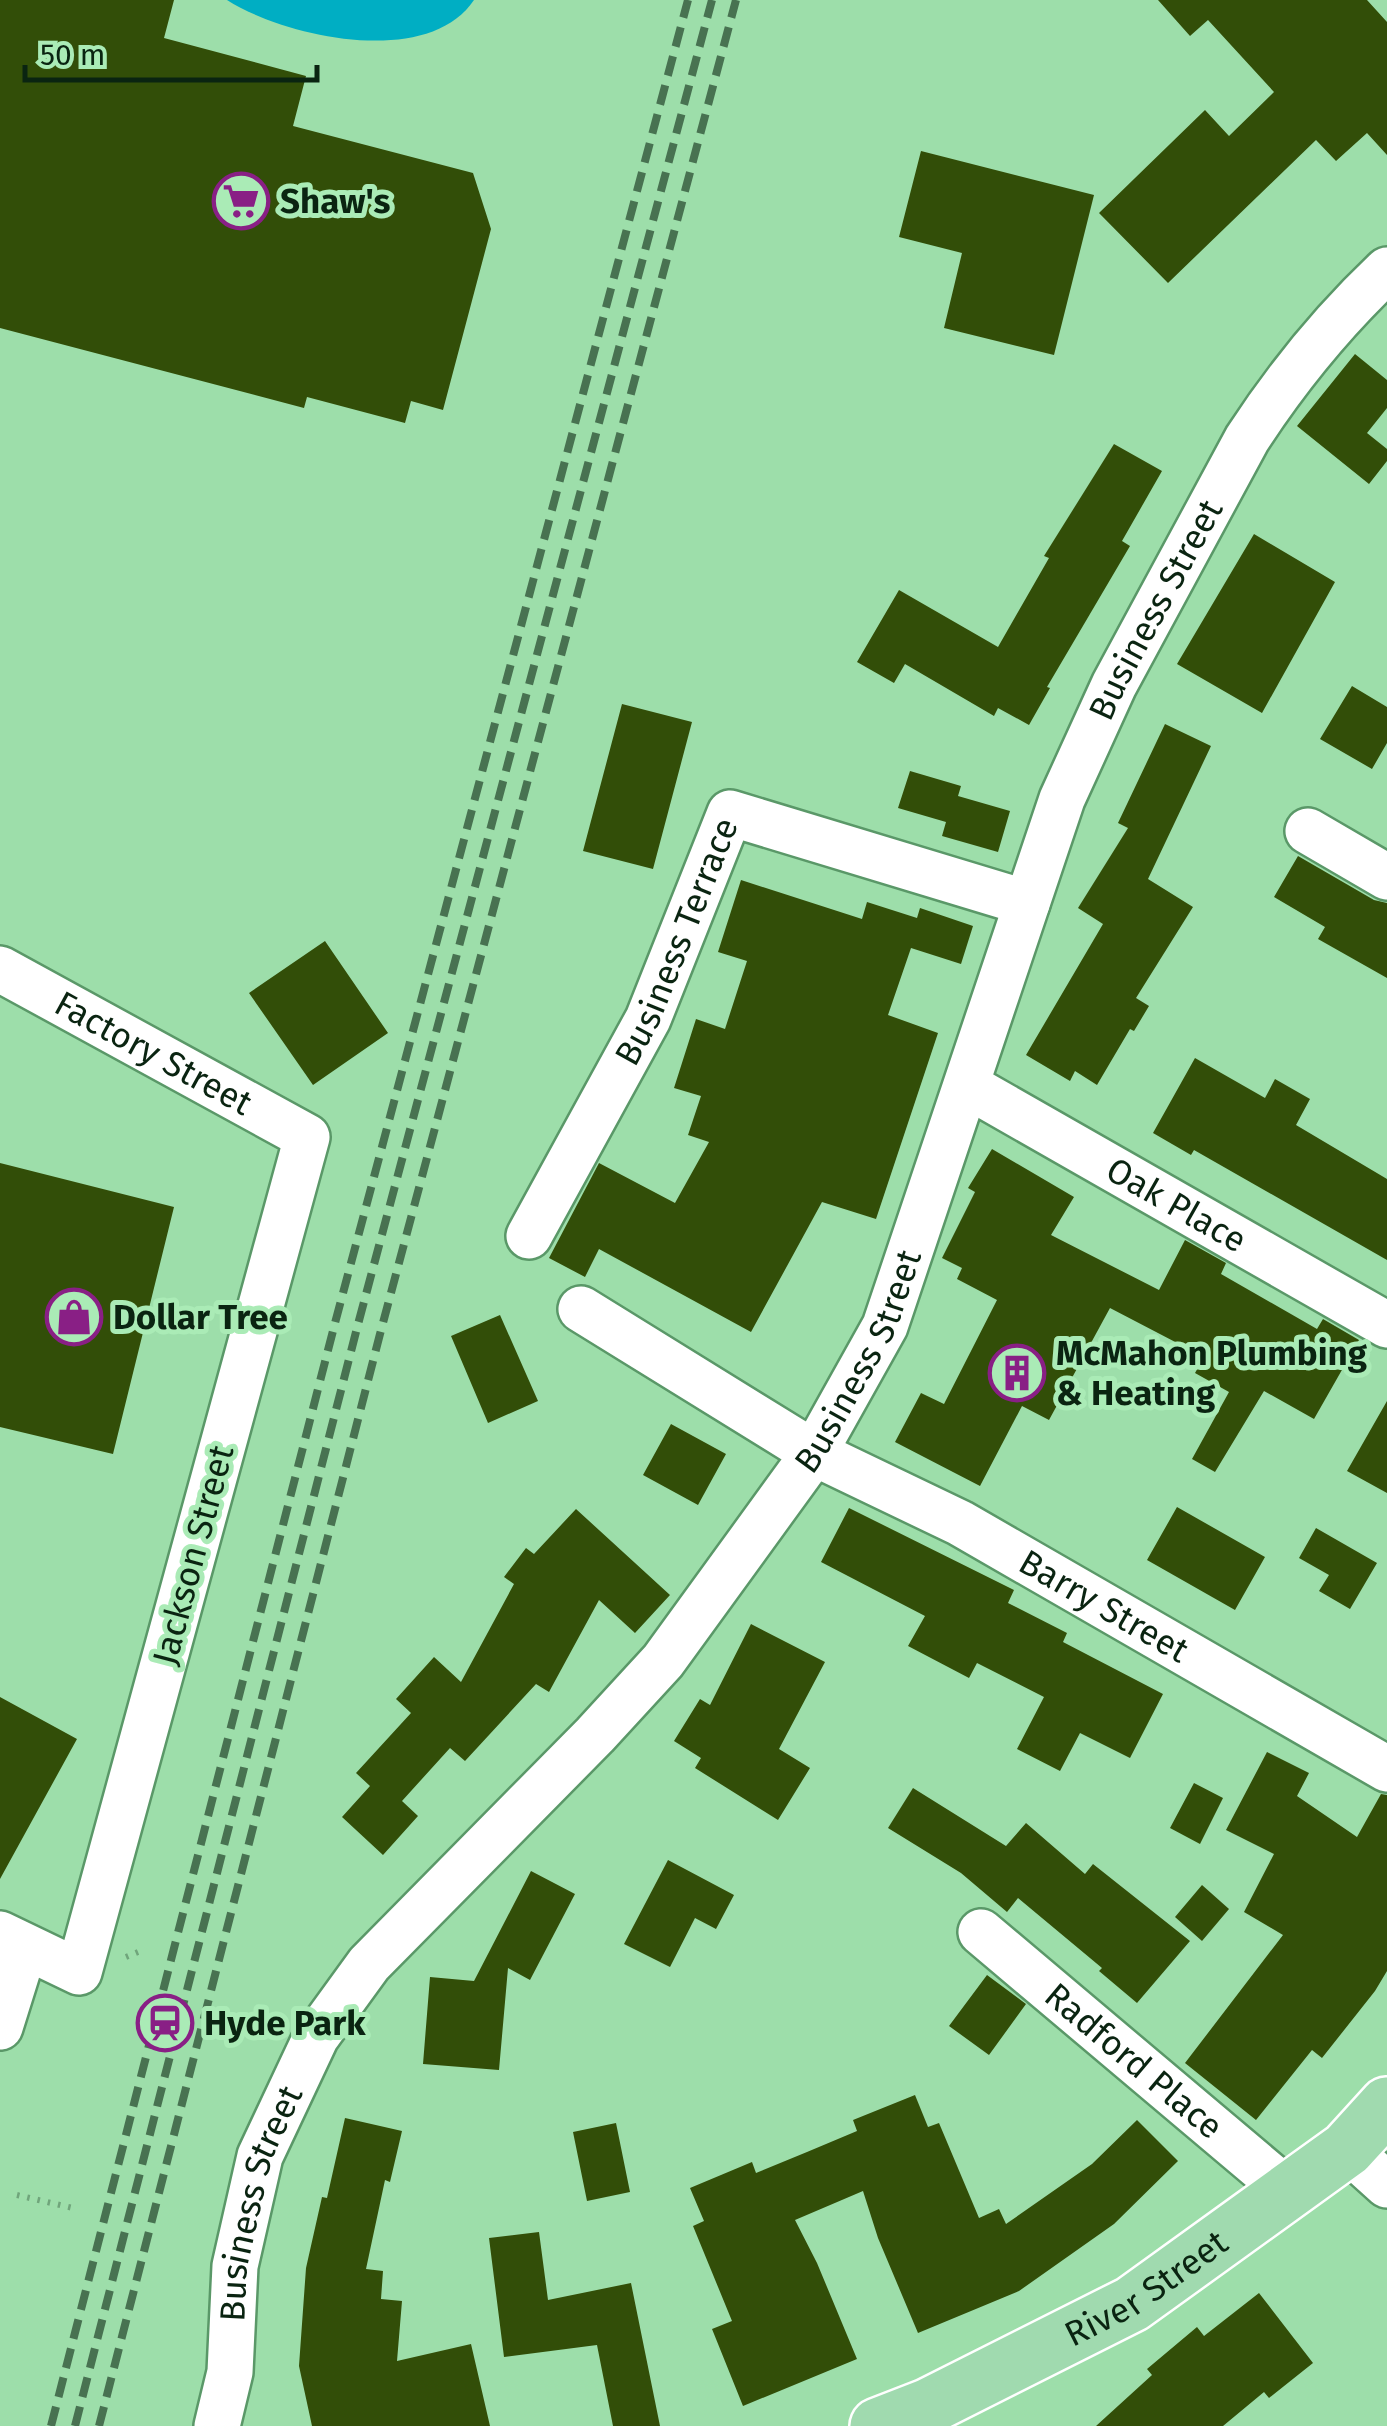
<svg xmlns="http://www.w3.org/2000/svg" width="1387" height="2426" font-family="'Fira Sans',sans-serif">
	<rect width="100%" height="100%" fill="#9ddeaa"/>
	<!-- water -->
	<path fill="#00aec3" d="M227,0H474C428,69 285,37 227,0Z"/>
	<!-- building -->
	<path fill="#324e08" d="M0,0H174L164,38L306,76L293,126L473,173L491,229L443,410L411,401L405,423L307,397L304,408L0,328Z
		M1158,0H1367L1387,22V155L1367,133L1336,161L1316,140L1168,283L1099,213L1205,110L1229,136L1274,92L1208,20L1190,36Z
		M921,151L1094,195L1054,355L944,328L962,253L899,237Z
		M1355,354L1387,380V408L1367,433L1387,449V461L1369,484L1297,426Z
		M1114,444L1162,471L1122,541L1130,546L1047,687L1050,688L1029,725L998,708L994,716L905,664L894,683L857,662L899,590L998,647L1049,558L1044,556Z
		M1254,534L1335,582L1262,713L1177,664Z
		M1352,686L1387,707V743L1372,769L1320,739Z
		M622,704L692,722L653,869L583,851Z
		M1165,724L1211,746L1148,879L1193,907L1136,998L1149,1006L1134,1031L1130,1029L1097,1085L1075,1071L1070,1081L1026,1055L1103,924L1078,908L1128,828L1118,823Z
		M910,771L961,786L958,796L1010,811L998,852L942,836L946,822L898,808Z
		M1298,856L1374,900L1387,903V978L1318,939L1325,927L1274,897Z
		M741,880L862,919L867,902L917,918L920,908L973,926L961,964L911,948L888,1015L938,1033L876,1219L822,1202L751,1332L599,1249L585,1277L549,1258L599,1163L675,1203L709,1142L688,1135L701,1096L674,1088L696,1019L725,1029L747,961L718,952Z
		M325,941L388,1033L313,1085L249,993Z
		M1195,1058L1265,1098L1275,1079L1310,1099L1296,1125L1387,1179V1260L1194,1150L1191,1155L1153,1133Z
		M992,1149L1074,1197L1051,1235L1159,1290L1185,1240L1226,1263L1221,1274L1317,1329L1323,1319L1359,1340L1314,1419L1264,1391L1215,1472L1192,1459L1229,1392L1195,1373L1204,1357L1110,1308L1049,1420L1022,1406L980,1486L895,1442L921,1393L944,1404L997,1300L957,1279L962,1268L942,1258L975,1192L968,1188Z
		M0,1163L174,1207L113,1454L0,1427Z
		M500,1315L538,1401L488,1423L451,1336Z
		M1387,1401V1493L1347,1471Z
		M671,1424L726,1454L698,1505L643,1475Z
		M1177,1507L1265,1557L1235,1610L1147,1560Z
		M849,1508L1014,1590L1008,1603L1067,1633L1063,1642L1163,1694L1130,1758L1080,1733L1060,1771L1017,1749L1044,1697L977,1663L969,1678L908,1646L925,1616L821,1562Z
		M576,1509L670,1595L635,1633L599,1600L549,1692L536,1684L465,1761L450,1748L402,1801L418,1816L383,1855L342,1817L370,1786L356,1773L411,1713L396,1699L434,1657L461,1682L514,1584L504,1577L526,1548L534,1554Z
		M1316,1528L1377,1563L1350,1609L1319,1591L1329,1575L1299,1558Z
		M751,1624L825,1662L779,1749L810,1768L778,1820L695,1768L701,1758L674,1741L700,1699L710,1705Z
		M0,1697L77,1739L0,1879Z
		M1267,1752L1309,1773L1297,1796L1357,1837L1381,1794L1387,1795V1971L1375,1991L1322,2058L1312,2050L1256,2120L1185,2063L1283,1935L1244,1912L1274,1854L1226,1830Z
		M1194,1783L1223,1798L1200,1844L1170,1828Z
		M913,1788L1006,1846L1026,1823L1085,1874L1093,1864L1190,1941L1137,2003L1099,1971L1102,1968L1018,1898L1007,1912L961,1873L888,1828Z
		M668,1860L734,1895L716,1929L695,1918L670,1967L624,1944Z
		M531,1871L575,1894L530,1980L508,1968L499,2070L423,2064L430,1977L474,1981Z
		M1202,1885L1229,1909L1202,1941L1175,1917Z
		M987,1975L1026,2004L989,2055L949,2026Z
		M915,2095L928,2127L939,2123L979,2218L999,2209L1006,2224L1092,2164L1137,2120L1178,2161L1114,2224L1019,2291L918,2333L878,2238L863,2191L795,2220L817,2263L857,2359L743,2406L712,2329L732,2321L693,2226L704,2221L690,2188L752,2162L756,2173L807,2152L857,2131L853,2120Z
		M345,2118L402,2131L390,2182L385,2180L366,2269L383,2271L381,2299L402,2301L397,2361L471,2344L490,2426H312L299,2366L306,2268L322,2197L327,2198Z
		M616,2123L630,2192L587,2201L573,2132Z
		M539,2232L548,2300L631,2283L660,2426H613L597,2345L504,2357L489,2238Z
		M1259,2293L1313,2363L1269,2398L1264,2392L1223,2426H1096L1152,2375L1147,2369L1197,2327L1204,2336Z"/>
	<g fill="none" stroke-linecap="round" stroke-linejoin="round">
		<!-- minor casing -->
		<g stroke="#5a9868" stroke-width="50">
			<g id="minor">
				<path d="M1308,831L1387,877"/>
				<path id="s1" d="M0,969L307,1137L79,1972L0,1934"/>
				<path id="s2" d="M968,1086L1387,1325"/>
				<path id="s3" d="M529,1236L648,1019L730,813L1027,903"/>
				<path id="s4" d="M581,1309L814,1453L960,1523L1387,1769"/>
				<path id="s5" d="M981,1932L1288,2191"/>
				<path d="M0,2027L25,1947"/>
				<path d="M1347,2149L1387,2185"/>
				<path id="s6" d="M217,2426L230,2372L235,2266L260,2156L316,2037L369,1964L595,1735L663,1661L814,1453L885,1326L1062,799L1114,685L1247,439C1288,376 1333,321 1387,270"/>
			</g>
		</g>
		<!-- major casing -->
		<g stroke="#fff" stroke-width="60">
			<g id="major">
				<path id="s7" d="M878,2426L927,2407L1132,2304L1347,2149L1387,2105"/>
			</g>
		</g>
		<!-- path -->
		<path stroke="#70a57b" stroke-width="6" stroke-dasharray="2.5 8" stroke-linecap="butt" d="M126,1957L143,1950
			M17,2195L77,2209"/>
		<!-- minor -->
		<use href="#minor" stroke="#fff" stroke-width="45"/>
		<!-- major -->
		<use href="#major" stroke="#a0daaf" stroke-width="55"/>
		<!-- rail -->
		<path stroke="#487251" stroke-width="8" stroke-dasharray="20 10" stroke-linecap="butt" d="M51,2426L335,1323L688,0
			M75,2426L357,1328L712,0
			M99,2426L380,1334L736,0"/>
	</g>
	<!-- icons -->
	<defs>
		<g id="supermarket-ring" transform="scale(2.875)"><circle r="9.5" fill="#aaebb6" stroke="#891f85" stroke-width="1.5"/><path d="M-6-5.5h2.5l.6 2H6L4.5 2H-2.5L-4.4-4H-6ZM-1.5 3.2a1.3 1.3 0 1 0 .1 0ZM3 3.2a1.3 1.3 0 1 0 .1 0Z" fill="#891f85"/></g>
		<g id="shop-ring" transform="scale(2.875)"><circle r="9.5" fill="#aaebb6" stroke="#891f85" stroke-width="1.5"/><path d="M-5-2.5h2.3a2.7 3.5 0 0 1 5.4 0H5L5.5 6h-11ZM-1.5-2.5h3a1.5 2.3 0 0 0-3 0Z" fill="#891f85"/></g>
		<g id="building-ring" transform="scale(2.875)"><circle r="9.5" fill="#aaebb6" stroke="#891f85" stroke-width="1.5"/><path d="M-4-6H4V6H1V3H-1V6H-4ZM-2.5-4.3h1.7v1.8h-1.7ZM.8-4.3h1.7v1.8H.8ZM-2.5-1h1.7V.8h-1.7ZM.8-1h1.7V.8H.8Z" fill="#891f85"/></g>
		<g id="station-ring" transform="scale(2.875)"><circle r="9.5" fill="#aaebb6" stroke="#891f85" stroke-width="1.5"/><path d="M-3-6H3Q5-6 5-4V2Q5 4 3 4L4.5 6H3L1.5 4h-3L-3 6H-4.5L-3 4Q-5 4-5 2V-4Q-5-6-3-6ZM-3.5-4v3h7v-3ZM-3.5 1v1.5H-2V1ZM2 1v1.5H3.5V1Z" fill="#891f85"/></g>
	</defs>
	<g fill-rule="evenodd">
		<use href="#supermarket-ring" x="241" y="201"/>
		<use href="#shop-ring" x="74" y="1317"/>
		<use href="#building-ring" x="1017" y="1373"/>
		<use href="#station-ring" x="165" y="2023"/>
	</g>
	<g text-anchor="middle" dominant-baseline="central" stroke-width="10" stroke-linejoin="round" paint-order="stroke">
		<!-- poi labels -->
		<g font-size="35" font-weight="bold" fill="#0a2411" stroke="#aaebb6" text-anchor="start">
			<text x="280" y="201">Shaw's</text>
			<text x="113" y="1317">Dollar Tree</text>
			<text x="1056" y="1353">McMahon Plumbing<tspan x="1056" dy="40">&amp; Heating</tspan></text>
			<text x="204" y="2023">Hyde Park</text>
		</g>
		<!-- street labels -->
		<g font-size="35" fill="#0a2411" stroke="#aaebb6">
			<text stroke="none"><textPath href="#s6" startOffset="2088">Business Street</textPath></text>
			<text stroke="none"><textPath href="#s3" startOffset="330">Business Terrace</textPath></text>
			<text stroke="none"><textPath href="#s1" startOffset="175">Factory Street</textPath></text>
			<text stroke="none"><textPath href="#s2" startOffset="240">Oak Place</textPath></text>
			<text stroke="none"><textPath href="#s6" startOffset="1278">Business Street</textPath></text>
			<text transform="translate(193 1555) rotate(-75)">Jackson Street</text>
			<text stroke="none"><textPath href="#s4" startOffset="602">Barry Street</textPath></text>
			<text stroke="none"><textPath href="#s5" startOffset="200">Radford Place</textPath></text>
			<text stroke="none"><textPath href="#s6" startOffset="228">Business Street</textPath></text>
			<text stroke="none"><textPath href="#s7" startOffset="302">River Street</textPath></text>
		</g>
	</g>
	<!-- scale -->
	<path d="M25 65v15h292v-15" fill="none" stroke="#0a2411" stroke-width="5"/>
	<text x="40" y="65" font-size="30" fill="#0a2411" stroke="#aaebb6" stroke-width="8" paint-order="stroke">50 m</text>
</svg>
